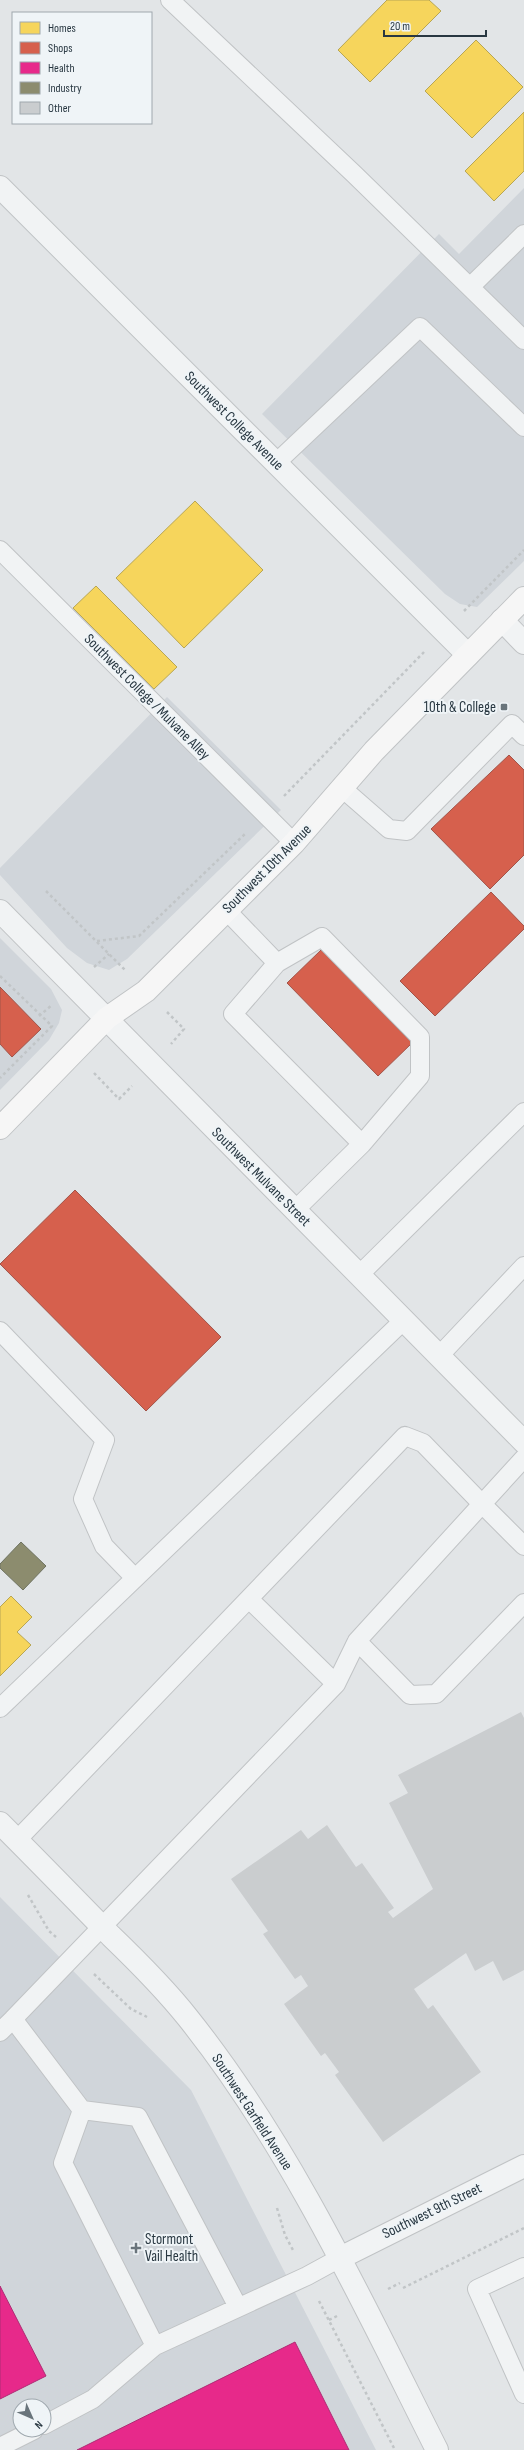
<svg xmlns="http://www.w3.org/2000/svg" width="524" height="2450" font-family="'Sofia Sans Condensed',sans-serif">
	<rect width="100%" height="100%" fill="#e2e5e7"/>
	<!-- built -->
	<path fill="#d0d5da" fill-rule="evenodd" d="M524,188V561L477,607L460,604L445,594L262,414L439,234L459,254Z
		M167,697L281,810L127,959L109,970L87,963L67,948L0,875V868Z
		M0,938L51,989L62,1010L59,1023L49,1040L0,1090Z
		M0,1897L191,2090L376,2450H0ZM20,2406H44V2430H20Z"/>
	<!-- homes -->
	<path fill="#f6d55c" stroke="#b8a654" d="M387,0H429L441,11L370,82L338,50Z
		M476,40L523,87L472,138L425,91Z
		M524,112V171L494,201L465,171Z
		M195,501L263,570L184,648L116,578Z
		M96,586L177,667L154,689L73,608Z
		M11,1596L32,1617L17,1632L31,1645L0,1676V1607Z"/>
	<!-- shops -->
	<path fill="#d6604d" stroke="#a25449" d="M509,755L524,770V855L490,889L431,829Z
		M491,892L524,926V929L435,1016L400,981Z
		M321,950L412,1043L378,1076L287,983Z
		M0,987L41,1029L12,1057L0,1044Z
		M75,1190L221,1337L146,1411L0,1264Z"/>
	<!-- health -->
	<path fill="#e7298a" stroke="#ae2d74" d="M0,2286L46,2376L0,2399Z
		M295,2342L349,2450H77Z"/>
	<!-- industry -->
	<path fill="#8c8c6e" stroke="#6e7260" d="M21,1542L46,1566L23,1590L0,1568V1564Z"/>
	<!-- building -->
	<path fill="#cacdcf" d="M521,1712L524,1718V1970L503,1981L493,1961L475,1971L466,1953L414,1989L428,2009L433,2005L481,2072L383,2142L335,2075L339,2072L325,2053L321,2056L284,2004L308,1986L301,1975L295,1979L263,1934L268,1931L231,1879L301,1830L308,1839L327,1825L356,1867L362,1863L394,1908L388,1912L393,1918L433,1889L389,1803L408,1793L398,1775Z"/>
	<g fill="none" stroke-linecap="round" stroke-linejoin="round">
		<!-- service casing -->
		<g stroke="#c0c3c5" stroke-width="20">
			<path id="service" d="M170,0L354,174L524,340
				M470,287L524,234
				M276,463L420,327L524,427
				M0,550L294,843
				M342,788L389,829L407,831L512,724L524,736
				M226,910L277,963
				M294,1211L362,1144L233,1014L277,963L322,937L420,1037V1076L362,1144
				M359,1275L524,1112
				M0,1331L105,1440L83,1499L104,1546L135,1578
				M439,1356L524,1266
				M524,1458L482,1504L524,1546
				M249,1599L336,1684
				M357,1641L410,1695L436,1694L524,1603
				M0,1708L403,1321
				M17,1840L405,1436L423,1443L482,1504L357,1641L336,1684L13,2019L82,2110L63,2163L155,2346L307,2276L340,2258
				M0,2032L13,2019
				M82,2110L138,2117L238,2307
				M524,2267L477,2289L524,2394
				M44,2425L93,2399L155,2346
				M0,2447L34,2430"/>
		</g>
		<!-- minor casing -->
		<g stroke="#c0c3c5" stroke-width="24">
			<path id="minor" d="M0,187L468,655
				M502,620L524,643
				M0,911L524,1442
				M0,1823C37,1860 74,1898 111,1936C138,1962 165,1989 188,2018C291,2147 363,2303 437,2450
				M340,2258L524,2166"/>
		</g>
		<!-- secondary casing -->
		<g stroke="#c0c3c5" stroke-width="24">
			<path id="secondary" d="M0,1128L107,1018L146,991L294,843L374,751L524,598"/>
		</g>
		<!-- path -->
		<path stroke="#c1c5c7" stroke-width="2.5" stroke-dasharray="3 3" stroke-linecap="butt" d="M464,611L524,550
			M284,796L424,652
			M46,891L125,970
			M97,941L139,936L246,833
			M94,967L109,954
			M0,976L52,1026L0,1078
			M167,1012L184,1029L171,1044
			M39,1016L52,1005
			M94,1073L119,1099L132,1086
			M28,1895L49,1931L56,1937
			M94,1974L131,2009L147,2017
			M277,2208L285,2235L294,2252
			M403,2288L524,2228
			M388,2289L400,2283
			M319,2301L395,2450
			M329,2320L337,2316"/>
		<!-- service -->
		<use href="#service" stroke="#f1f3f4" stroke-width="18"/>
		<!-- minor -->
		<use href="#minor" stroke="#f1f3f4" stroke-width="22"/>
		<!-- secondary -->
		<use href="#secondary" stroke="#f6f6f6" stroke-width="22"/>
	</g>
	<!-- markers -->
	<g fill="#69747b" stroke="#eff4f7" stroke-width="1.5">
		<rect x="500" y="703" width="8" height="8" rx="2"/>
		<path d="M134 2242h4v4h4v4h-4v4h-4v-4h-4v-4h4z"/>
	</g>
	<g text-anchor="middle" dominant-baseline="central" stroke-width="4" stroke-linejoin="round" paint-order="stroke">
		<!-- street labels -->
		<g font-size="15" fill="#283741" stroke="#eff4f7">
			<text transform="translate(234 421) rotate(45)">Southwest College Avenue</text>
			<text transform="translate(147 697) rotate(45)">Southwest College / Mulvane Alley</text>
			<text transform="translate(267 869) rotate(-45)">Southwest 10th Avenue</text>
			<text transform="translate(261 1177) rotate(45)">Southwest Mulvane Street</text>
			<text transform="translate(252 2112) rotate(57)">Southwest Garfield Avenue</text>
			<text transform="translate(432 2211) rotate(-26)">Southwest 9th Street</text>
		</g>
		<!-- poi labels -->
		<g font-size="15" fill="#283741" stroke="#eff4f7" text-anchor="end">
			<text x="496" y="707">10th &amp; College</text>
			<text x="145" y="2239" text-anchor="start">Stormont<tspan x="145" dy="17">Vail Health</tspan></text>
		</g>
	</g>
	<!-- legend -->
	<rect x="12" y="12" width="140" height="112" fill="#eff4f7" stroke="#9fa8ae"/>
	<rect x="20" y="22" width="20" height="12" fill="#f6d55c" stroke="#9fa8ae"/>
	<text x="48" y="32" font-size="12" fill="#283741">Homes</text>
	<rect x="20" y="42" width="20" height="12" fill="#d6604d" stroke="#9fa8ae"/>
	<text x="48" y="52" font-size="12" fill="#283741">Shops</text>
	<rect x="20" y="62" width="20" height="12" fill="#e7298a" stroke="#9fa8ae"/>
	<text x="48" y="72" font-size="12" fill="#283741">Health</text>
	<rect x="20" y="82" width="20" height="12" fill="#8c8c6e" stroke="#9fa8ae"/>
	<text x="48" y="92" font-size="12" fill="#283741">Industry</text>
	<rect x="20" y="102" width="20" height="12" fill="#cacdcf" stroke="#9fa8ae"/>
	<text x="48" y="112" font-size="12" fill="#283741">Other</text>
	<!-- north arrow -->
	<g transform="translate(32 2418) rotate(135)"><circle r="19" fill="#eff4f7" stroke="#9fa8ae"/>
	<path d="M0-3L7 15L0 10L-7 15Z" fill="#69747b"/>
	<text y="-6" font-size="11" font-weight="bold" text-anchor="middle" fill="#283741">N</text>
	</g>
	<!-- scale -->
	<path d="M384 30v6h102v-6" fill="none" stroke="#283741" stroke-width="2"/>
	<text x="390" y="30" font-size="12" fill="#283741" stroke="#eff4f7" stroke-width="3" paint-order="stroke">20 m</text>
</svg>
